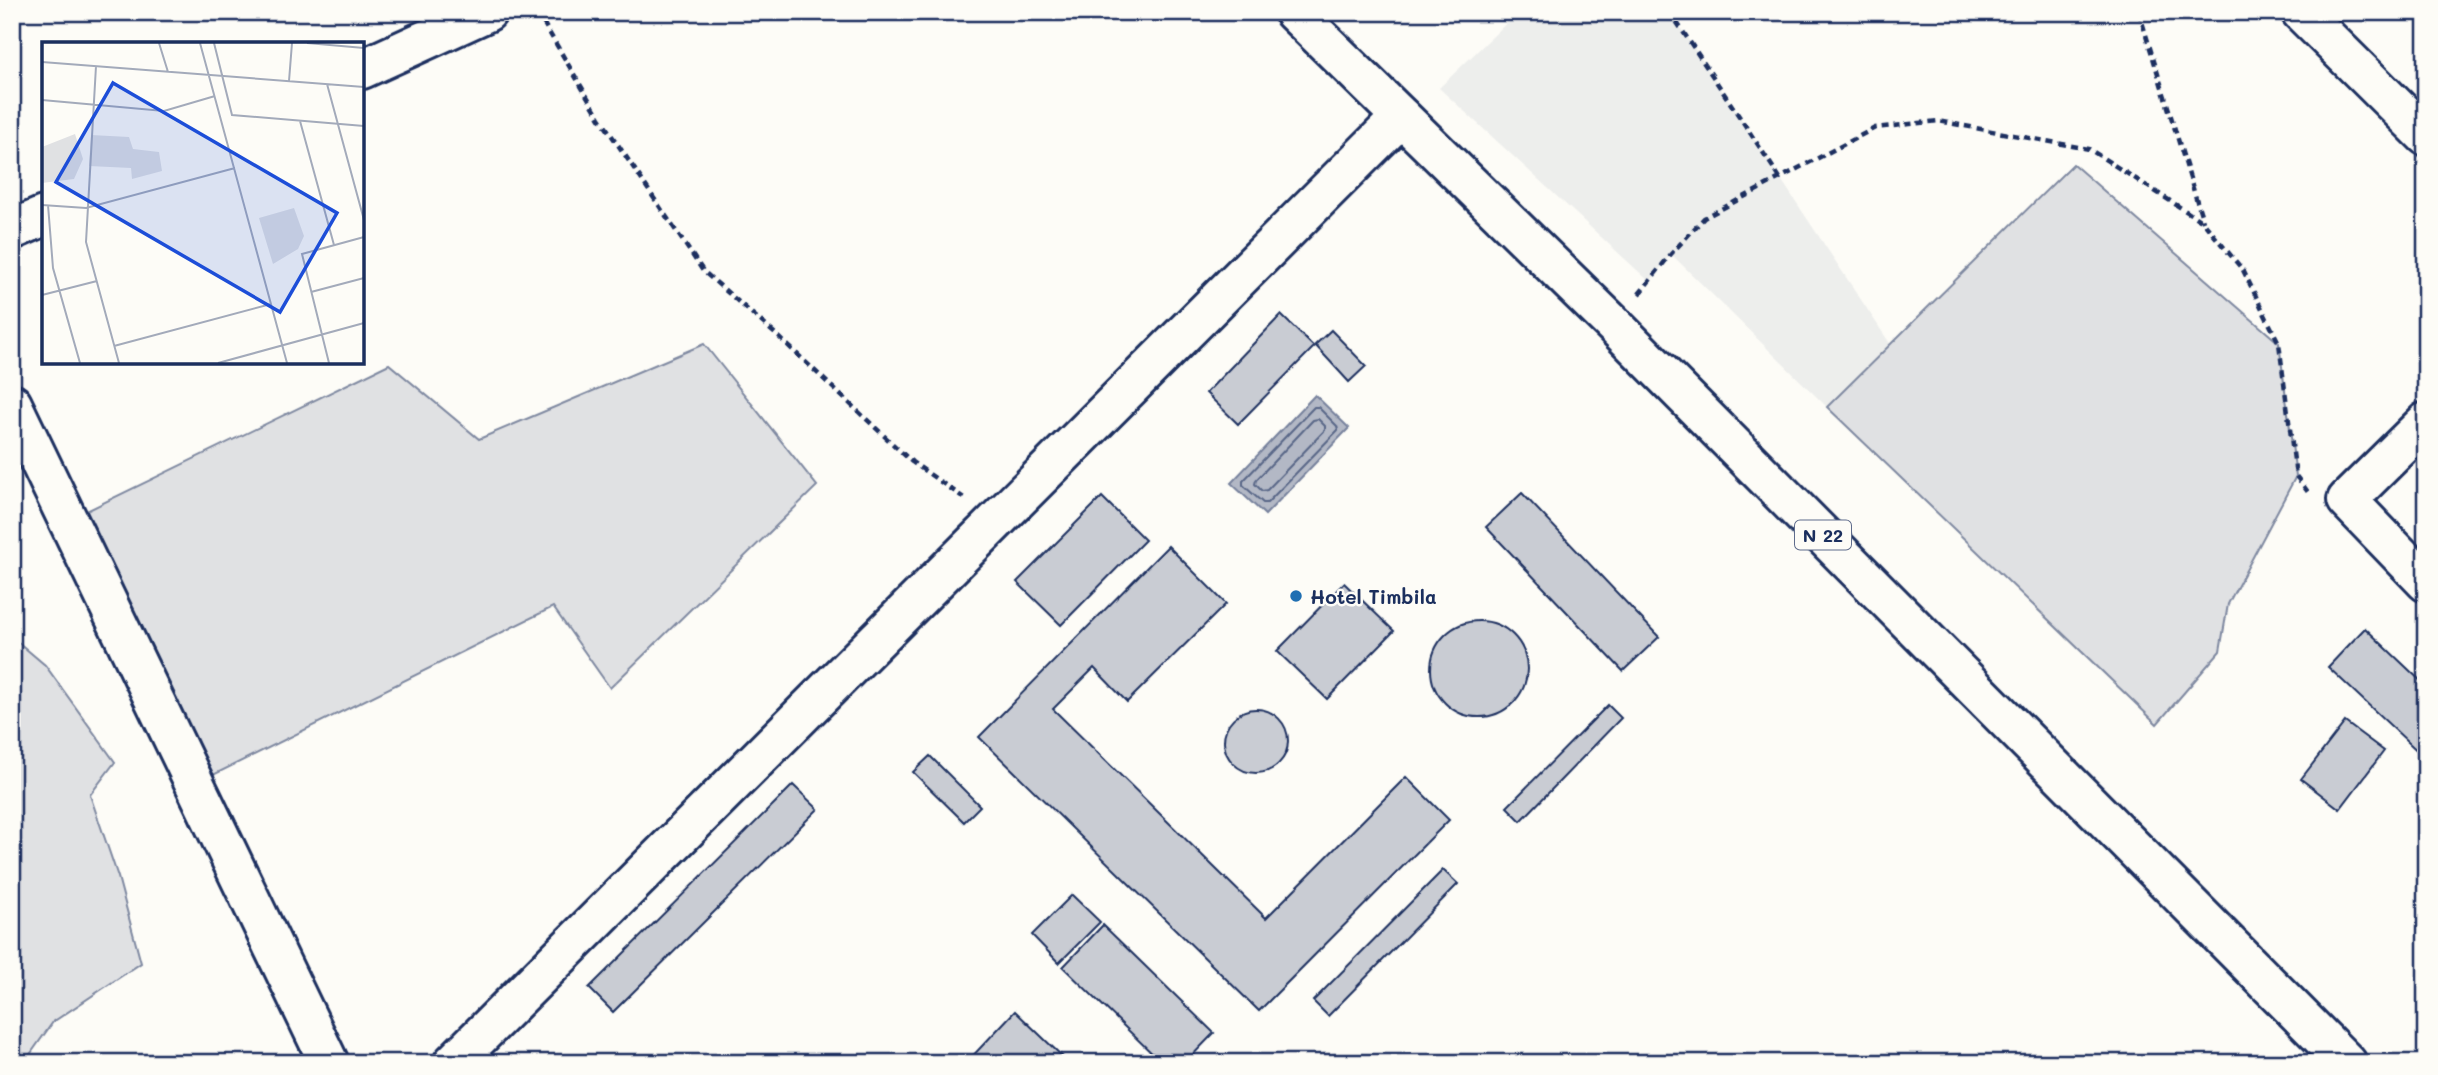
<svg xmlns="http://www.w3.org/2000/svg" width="2438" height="1075" font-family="Mali,sans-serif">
	<rect width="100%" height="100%" fill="#fdfcf7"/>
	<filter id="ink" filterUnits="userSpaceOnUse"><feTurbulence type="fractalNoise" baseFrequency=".0143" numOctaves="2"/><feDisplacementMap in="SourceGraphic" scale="14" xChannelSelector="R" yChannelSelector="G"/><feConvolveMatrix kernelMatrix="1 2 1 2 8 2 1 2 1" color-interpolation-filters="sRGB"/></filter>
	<g filter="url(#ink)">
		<!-- built -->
		<path fill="#edeeec" d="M1518,12H1670L1891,345L1827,407L1671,254L1650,282L1439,88Z"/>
		<!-- green -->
		<path fill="#e0e1e3" stroke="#7e88a0" stroke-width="2" d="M2073,164L2279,343L2296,476L2228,604L2220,651L2157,724L1827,407Z
			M704,344L817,486L610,688L553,607L195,784L68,520L389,364L479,439Z
			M12,637L45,665L115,762L90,795L118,877L141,963L53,1022L24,1063H12Z"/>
		<!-- water -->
		<path fill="#b3b8c5" stroke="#76819c" stroke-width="2" d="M1315,395L1349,428L1265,515L1231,483Z"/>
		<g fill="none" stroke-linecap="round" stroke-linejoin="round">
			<!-- shore -->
			<path stroke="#586687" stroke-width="2" d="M1314,407H1318L1337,426L1338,430L1267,503H1263L1243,485V481Z
				M1318,419L1325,426V430L1267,490L1262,491L1255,484L1256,480L1313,420Z"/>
		</g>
		<!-- building -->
		<path fill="#c9ccd3" stroke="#1b2f5e" stroke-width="2" d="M1281,315L1314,347L1238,424L1206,393Z
			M1331,330L1366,366L1349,382L1315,345Z
			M1522,493L1659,637L1623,671L1486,527Z
			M1102,497L1145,540L1061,625L1017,582Z
			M1168,546L1226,604L1127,702L1094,668L1053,709L1266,918L1406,777L1449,820L1259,1011L979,737Z
			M1344,583L1394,631L1327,699L1277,651Z
			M1431 669a48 48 0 1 1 96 0a48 48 0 1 1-96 0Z
			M2365,628L2426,686V759L2328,667Z
			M1608,705L1621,718L1521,821L1507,807Z
			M1224 741a32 32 0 1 1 64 0a32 32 0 1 1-64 0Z
			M2345,722L2384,751L2340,809L2301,779Z
			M930,756L980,806L964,822L913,772Z
			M793,785L818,809L613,1012L589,988Z
			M1443,870L1458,884L1328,1016L1313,1001Z
			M1072,895L1100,922L1059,963L1032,935Z
			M1103,925L1214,1033L1185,1063H1162L1063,967Z
			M1015,1011L1066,1060L1064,1063H966Z"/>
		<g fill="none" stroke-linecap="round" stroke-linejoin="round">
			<!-- minor casing -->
			<g stroke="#1b2f5e" stroke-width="44">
				<path id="minor" d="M2301,12L2426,136
					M362,69L487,12
					M12,230L44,216
					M12,404L329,1063
					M2426,422L2347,500L2426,582
					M453,1063L1401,117"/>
			</g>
			<!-- major casing -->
			<g stroke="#1b2f5e" stroke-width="44">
				<path id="major" d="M1294,12L1612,323L2347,1063"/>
			</g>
			<!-- path -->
			<path stroke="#1b2f5e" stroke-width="4.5" stroke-dasharray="7 5" stroke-linecap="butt" d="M537,12L600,118L703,271L780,338L912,462L964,498
				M1670,12L1780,178
				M2139,12L2203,221
				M1639,294L1671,254L1704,218L1875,128L1938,121L2089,149L2203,222L2243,270L2279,343L2296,476L2308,492"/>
			<!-- minor -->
			<use href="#minor" stroke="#fdfcf7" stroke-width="38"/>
			<!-- major -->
			<use href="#major" stroke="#fdfcf7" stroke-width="38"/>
		</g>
	</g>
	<!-- markers -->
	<circle fill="#1f6fb2" stroke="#fdfcf7" stroke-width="2.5" cx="1296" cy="596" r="7"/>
	<g text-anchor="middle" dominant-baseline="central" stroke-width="5" stroke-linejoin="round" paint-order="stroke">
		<!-- shield labels -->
		<rect fill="#fdfcf7" stroke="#5f6c8c" stroke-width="2" x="1795" y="520.5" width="56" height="29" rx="5"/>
		<g font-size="18" font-weight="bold" fill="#1b2f5e">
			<text x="1823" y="535">N 22</text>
		</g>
		<!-- poi labels -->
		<g font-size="19" font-weight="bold" fill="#1b2f5e" stroke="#fdfcf7" text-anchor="start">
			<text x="1310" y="596">Hotel Timbila</text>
		</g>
	</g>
	<!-- overview -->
	<g transform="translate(42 42)">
		<rect width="322" height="322" fill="#fdfcf7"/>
		<path d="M33,92L41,117L32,137L0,141V105ZM49,93L87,95L91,107L117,110L120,129L90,137L89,126L47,124ZM252,166L262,194L256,207L231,222L217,176Z" fill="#e0e1e3"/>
		<path fill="none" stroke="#a3aaba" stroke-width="2" d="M117,1L126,30M158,1L245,321M172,1L190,73L322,84M265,1L322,6M0,20L322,45M54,24L44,200L77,321M247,39L250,1M285,42L322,178M0,58L122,69L173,54M258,79L292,203M0,163L44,166L193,126M6,163L11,226L38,321M269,250L322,236M0,253L55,239M72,304L229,262M176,321L322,281M287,321L260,212L322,195"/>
		<path fill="#1d4ed8" fill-opacity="0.15" stroke="#1d4ed8" stroke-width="3.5" d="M71,41L295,171L238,270L14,140Z"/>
		<rect width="322" height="322" fill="none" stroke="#1b2f5e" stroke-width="3.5"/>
	</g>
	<!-- margin -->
	<rect width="2438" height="1075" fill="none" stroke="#fdfcf7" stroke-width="42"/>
	<rect x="21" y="21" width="2396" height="1033" fill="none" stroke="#1b2f5e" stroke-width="2.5" filter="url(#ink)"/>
</svg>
